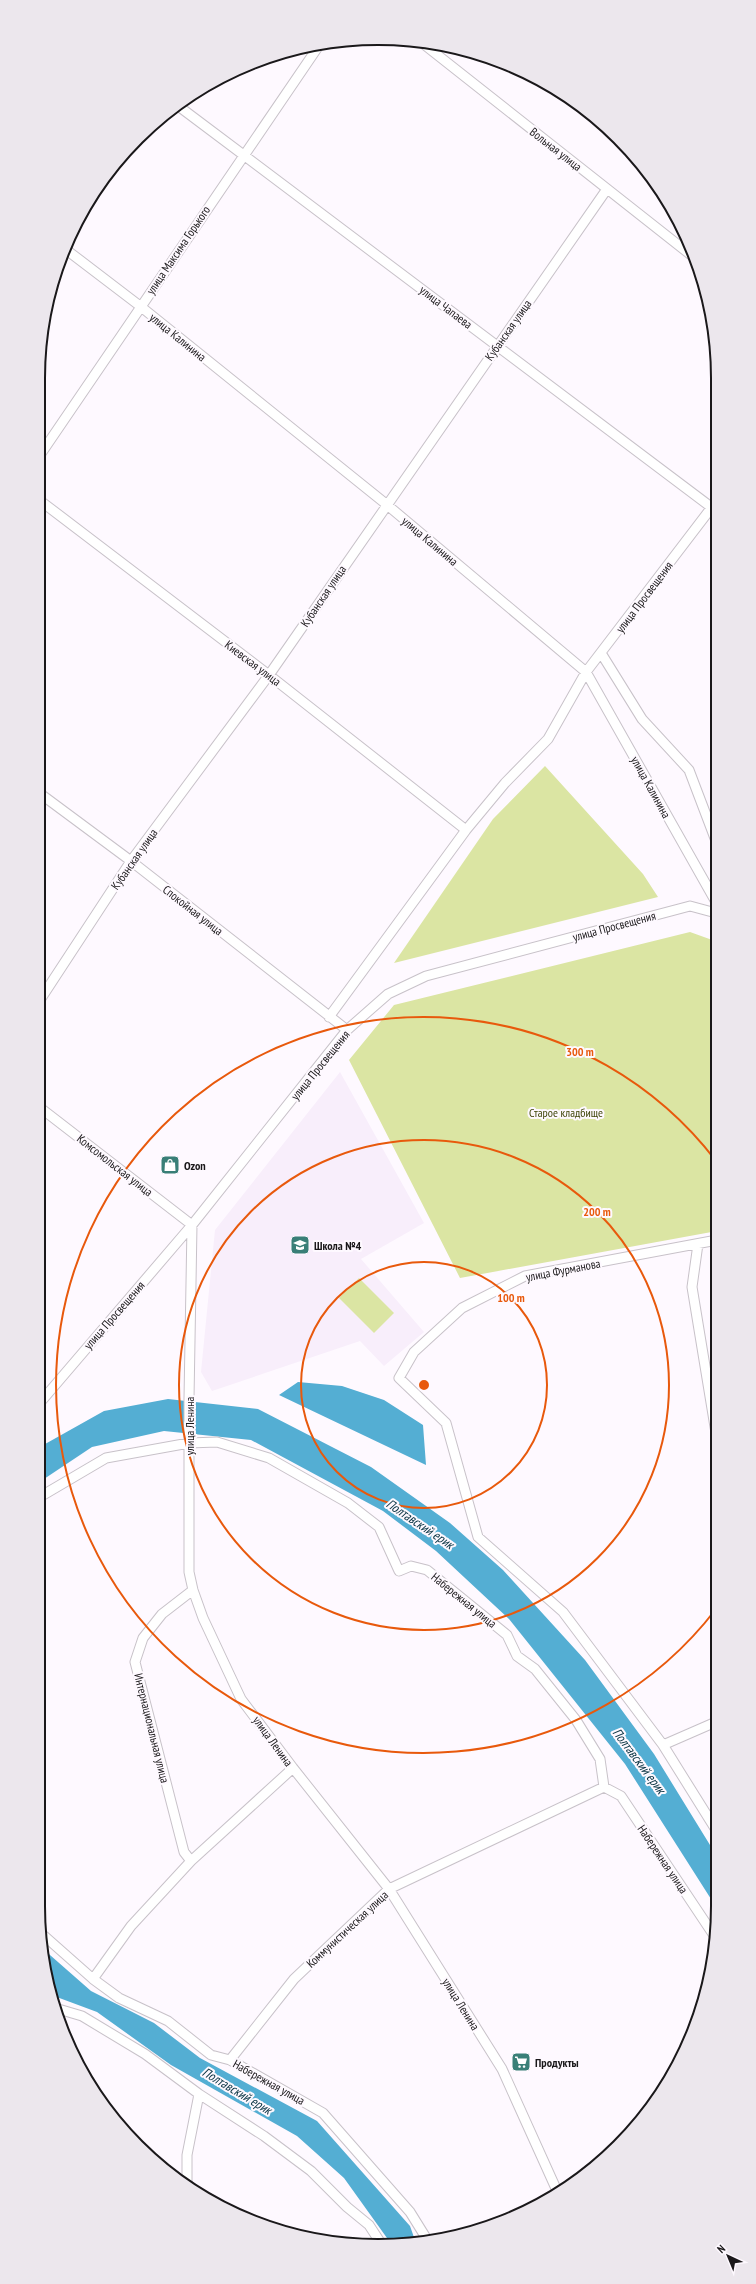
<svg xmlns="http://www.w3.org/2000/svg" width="756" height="2284" font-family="'PT Sans Narrow',sans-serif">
	<rect width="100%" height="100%" fill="#fef9ff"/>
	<!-- built -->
	<path fill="#f8eefb" d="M340,1072L424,1223L361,1259L424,1332L384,1366L360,1341L212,1391L201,1372L215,1230Z"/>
	<!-- green -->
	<path fill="#dbe5a3" d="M545,766L643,874L658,897L394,963L493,819Z
		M690,932L715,941L716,947L717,1231L460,1278L349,1060L394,1005Z
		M359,1278L394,1313L374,1333L339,1298Z"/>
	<!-- water -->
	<path fill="#54aed3" d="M298,1382L342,1386L384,1400L423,1425L426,1465L279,1395Z
		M168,1399L258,1409L371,1467L450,1523L503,1570L585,1660L654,1754L718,1858V1910L625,1764L509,1619L436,1551L383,1511L251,1440L164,1431L92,1447L38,1483V1448L104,1411Z
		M42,1948L91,1991L154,2023L200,2058L317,2121L410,2226L416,2243L392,2245L344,2178L297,2136L171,2065L97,2012L54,1996C43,1985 44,1963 42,1948Z"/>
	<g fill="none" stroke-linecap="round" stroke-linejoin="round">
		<!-- minor casing -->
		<g stroke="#c8c2c9" stroke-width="11">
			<path id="minor" d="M421,42L691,255
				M177,105L715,510
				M64,248L140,306L386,504L586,672L716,902
				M38,458L320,44
				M38,499L269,675L466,830
				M601,653L642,719L689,770L716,841
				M38,792L131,861L347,1030
				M38,1003L131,861L269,675L607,189
				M329,1017L466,830L505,783L548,739L586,672L715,503
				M38,1106L192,1225L189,1399V1572L193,1590L203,1618L241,1699L293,1768L389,1889L502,2069L558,2193
				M717,1240L525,1276L462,1308L414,1352L399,1378L446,1423L478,1537L563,1612L663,1745L718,1833
				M698,1244L692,1287L717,1439
				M38,1405L192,1225L347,1030L388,994L426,976L690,906L716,913
				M38,1498L106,1458L189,1443L217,1442L269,1458L348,1503L379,1527L399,1571L411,1566L427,1570L507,1635L517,1656L535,1669L576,1720L600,1759L604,1787L621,1796L715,1937
				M663,1745L718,1721
				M191,1861L184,1852L135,1662L143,1638L162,1614L193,1590
				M41,1933L93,1979L119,1998L168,2021L211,2055L230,2060L323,2113L410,2212L428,2241
				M93,1979L131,1926L191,1861L293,1768
				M55,2008L82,2016L145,2054L199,2094L264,2136L311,2171L347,2207L369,2225L382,2245
				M230,2060L294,1979L389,1889L604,1787
				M187,2186V2155L199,2094"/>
		</g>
		<!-- minor -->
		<use href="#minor" stroke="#fff" stroke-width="9"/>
	</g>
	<!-- distance rings -->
	<g fill="none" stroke="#e8590c" stroke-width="2">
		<circle cx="424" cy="1385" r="123"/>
		<circle cx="424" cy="1385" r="245"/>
		<path d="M716 1609A368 368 0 1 1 716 1161"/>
	</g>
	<!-- icons -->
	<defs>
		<g id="shop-square" transform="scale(1)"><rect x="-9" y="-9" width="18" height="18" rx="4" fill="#397f77" stroke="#fef9ff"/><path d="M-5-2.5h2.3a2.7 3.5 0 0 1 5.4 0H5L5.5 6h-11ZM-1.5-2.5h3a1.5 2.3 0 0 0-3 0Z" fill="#fff"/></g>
		<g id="school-square" transform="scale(1)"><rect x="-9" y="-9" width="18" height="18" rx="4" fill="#397f77" stroke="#fef9ff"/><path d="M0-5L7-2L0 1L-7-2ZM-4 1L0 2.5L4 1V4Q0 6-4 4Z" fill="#fff"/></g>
		<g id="supermarket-square" transform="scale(1)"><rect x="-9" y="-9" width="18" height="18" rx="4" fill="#397f77" stroke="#fef9ff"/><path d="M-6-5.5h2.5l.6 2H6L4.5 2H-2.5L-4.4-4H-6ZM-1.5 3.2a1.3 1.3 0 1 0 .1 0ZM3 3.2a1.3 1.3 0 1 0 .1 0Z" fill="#fff"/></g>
	</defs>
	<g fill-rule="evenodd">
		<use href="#shop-square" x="170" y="1165"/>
		<use href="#school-square" x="300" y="1245"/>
		<use href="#supermarket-square" x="521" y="2062"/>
	</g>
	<g text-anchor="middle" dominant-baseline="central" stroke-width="4" stroke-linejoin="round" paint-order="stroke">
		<!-- street labels -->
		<g font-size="12" fill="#1a181a" stroke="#fef9ff">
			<text transform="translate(556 149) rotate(38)">Вольная улица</text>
			<text transform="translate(178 250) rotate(-56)">улица Максима Горького</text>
			<text transform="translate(446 307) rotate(37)">улица Чапаева</text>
			<text transform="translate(508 330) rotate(-55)">Кубанская улица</text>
			<text transform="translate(178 337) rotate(39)">улица Калинина</text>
			<text transform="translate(430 541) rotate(40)">улица Калинина</text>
			<text transform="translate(323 596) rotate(-56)">Кубанская улица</text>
			<text transform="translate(644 597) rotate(-53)">улица Просвещения</text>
			<text transform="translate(253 663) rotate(37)">Киевская улица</text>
			<text transform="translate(651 787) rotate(61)">улица Калинина</text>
			<text transform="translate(134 859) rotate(-55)">Кубанская улица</text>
			<text transform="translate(193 910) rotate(38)">Спокойная улица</text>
			<text transform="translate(614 926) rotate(-15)">улица Просвещения</text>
			<text transform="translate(320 1065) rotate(-51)">улица Просвещения</text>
			<text transform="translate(115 1165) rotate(38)">Комсомольская улица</text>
			<text transform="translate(563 1270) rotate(-11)">улица Фурманова</text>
			<text transform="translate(114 1315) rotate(-49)">улица Просвещения</text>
			<text transform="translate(189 1426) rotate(-90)">улица Ленина</text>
			<text transform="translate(464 1600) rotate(39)">Набережная улица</text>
			<text transform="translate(152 1728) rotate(76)">Интернациональная улица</text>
			<text transform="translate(273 1741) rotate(54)">улица Ленина</text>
			<text transform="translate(663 1859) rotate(56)">Набережная улица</text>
			<text transform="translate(347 1929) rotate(-43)">Коммунистическая улица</text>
			<text transform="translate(461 2004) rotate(58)">улица Ленина</text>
			<text transform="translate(269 2082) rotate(29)">Набережная улица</text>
		</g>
		<!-- park labels -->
		<g font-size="12" fill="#3f4509" stroke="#fef9ff">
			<text x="566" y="1112">Старое кладбище</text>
		</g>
		<!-- poi labels -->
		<g font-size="12" font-weight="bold" fill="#1a181a" stroke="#fef9ff" text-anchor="start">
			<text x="184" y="1165">Ozon</text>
			<text x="314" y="1245">Школа №4</text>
			<text x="535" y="2062">Продукты</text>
		</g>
		<!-- water labels -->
		<g font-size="13" font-style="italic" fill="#063140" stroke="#fef9ff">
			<text transform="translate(420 1524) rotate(34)">Полтавский ерик</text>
			<text transform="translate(639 1761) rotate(53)">Полтавский ерик</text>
			<text transform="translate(237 2091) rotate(31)">Полтавский ерик</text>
		</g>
	</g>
	<!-- crop -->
	<path d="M0 0H756V2284H0ZM378 45H378A333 333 0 0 1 711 378V1906A333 333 0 0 1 378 2239H378A333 333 0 0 1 45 1906V378A333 333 0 0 1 378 45Z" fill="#ece7ed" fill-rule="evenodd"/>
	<path fill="none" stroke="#1a181a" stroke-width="2" d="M378 45H378A333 333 0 0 1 711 378V1906A333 333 0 0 1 378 2239H378A333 333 0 0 1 45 1906V378A333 333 0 0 1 378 45Z"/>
	<circle cx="424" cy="1385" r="6" fill="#e8590c" stroke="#fef9ff" stroke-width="2"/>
	<g font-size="12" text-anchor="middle" font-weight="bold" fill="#e8590c" stroke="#fef9ff" stroke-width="4" stroke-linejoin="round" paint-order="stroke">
		<text x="580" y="1056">300 m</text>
		<text x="597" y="1216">200 m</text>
		<text x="511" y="1302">100 m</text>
	</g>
	<!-- north arrow -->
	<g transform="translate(728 2256) rotate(316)" stroke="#fef9ff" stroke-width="3" paint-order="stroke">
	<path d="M0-3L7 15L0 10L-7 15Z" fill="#1a181a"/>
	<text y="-6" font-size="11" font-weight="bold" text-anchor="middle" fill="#1a181a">N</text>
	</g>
</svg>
